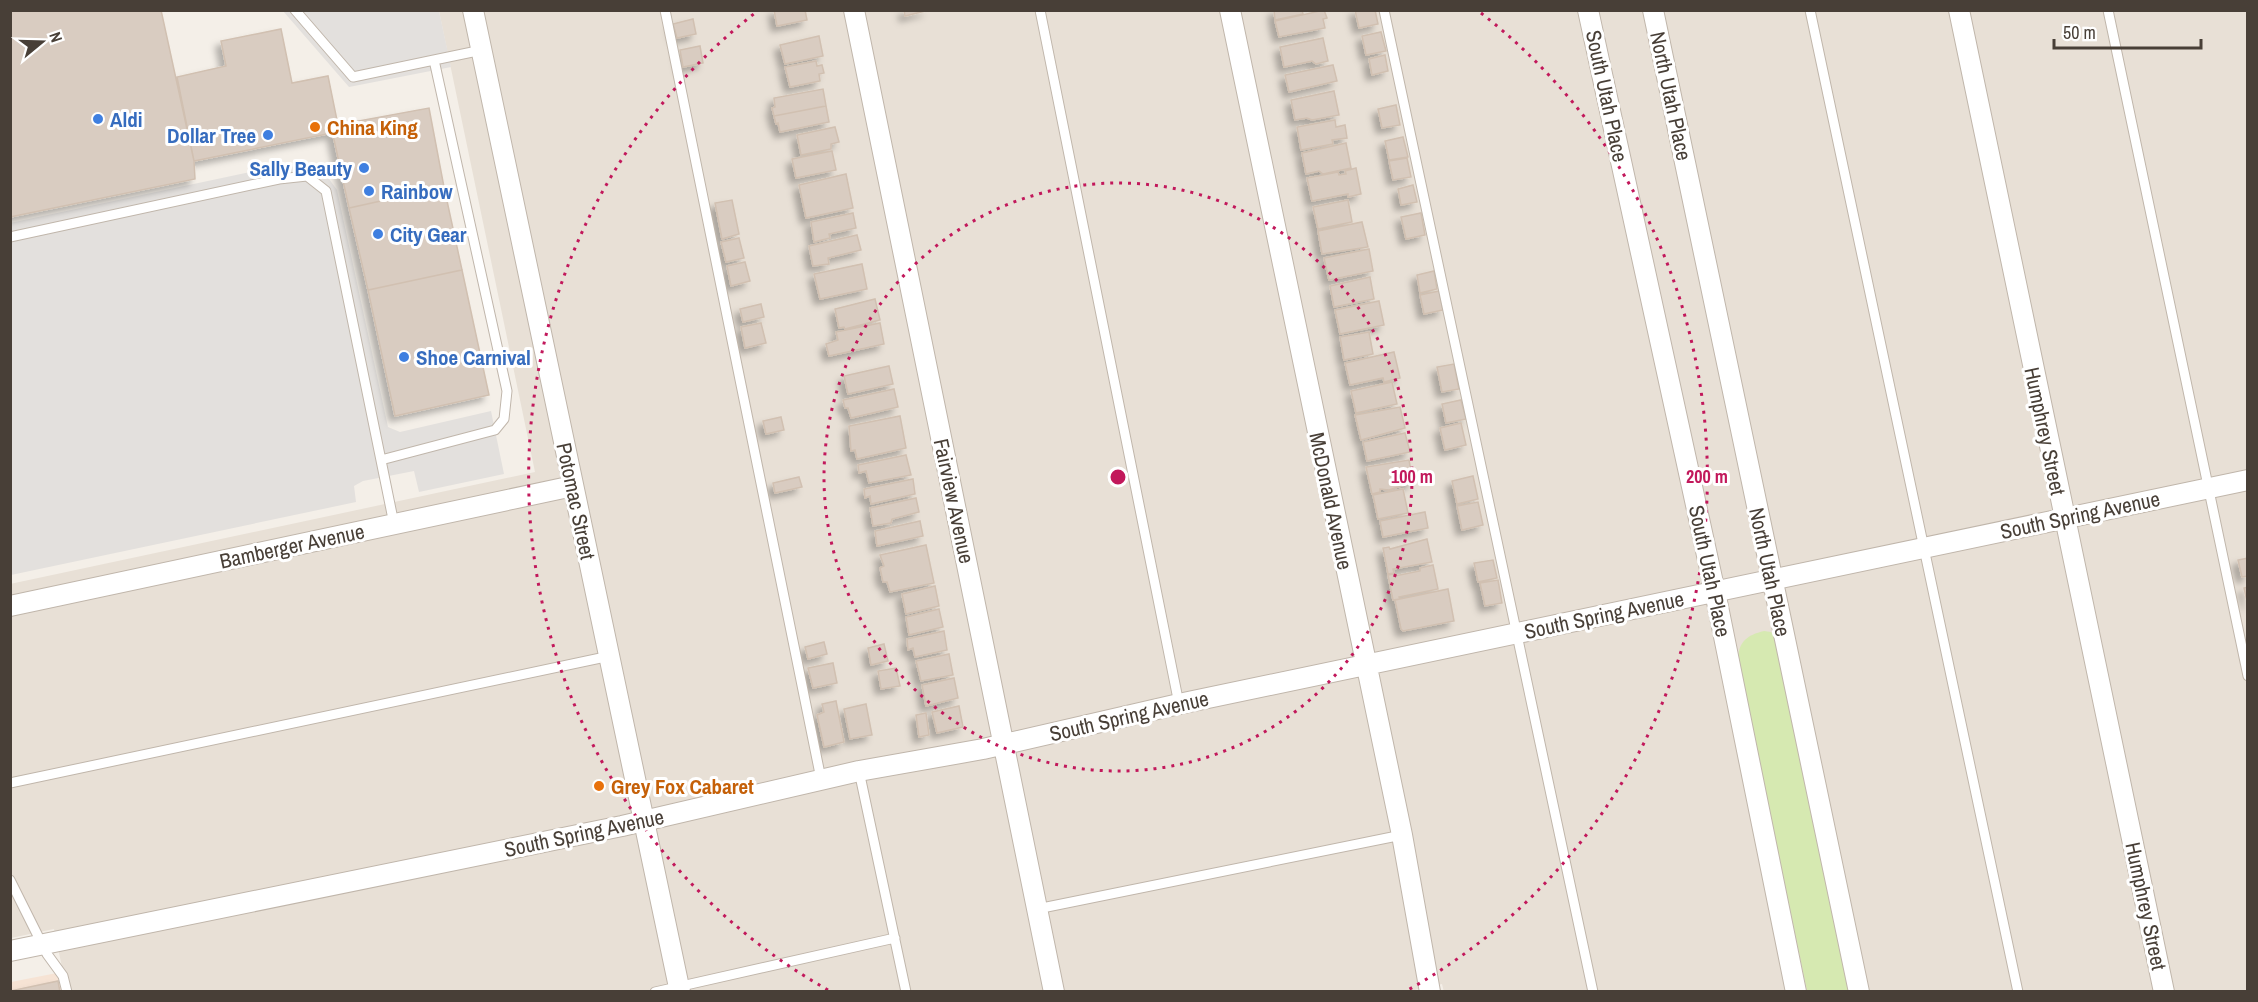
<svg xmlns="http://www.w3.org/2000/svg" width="2258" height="1002" font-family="'Archivo Narrow',sans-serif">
	<defs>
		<filter id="shadow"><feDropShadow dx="-5.5" dy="5.5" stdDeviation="3" flood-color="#0004"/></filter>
	</defs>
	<rect width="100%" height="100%" fill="#f4efe8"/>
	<!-- residential -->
	<path fill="#e8e0d6" d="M439,11H2247V991L1444,992L1442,984L1405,992L67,991L54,929L11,938L10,584L535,472Z"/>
	<!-- commercial -->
	<path fill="#f6e3d4" d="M57,973L62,991L11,992V982Z"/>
	<!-- green -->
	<path fill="#d6e9b1" d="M1764,631L1771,632L1778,641L1851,991H1807L1738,660C1738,642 1747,635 1764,631Z"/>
	<!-- parking -->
	<path fill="#e3e0dd" d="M283,11H439L451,67L349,87Z
		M288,164H302L324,172L337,190L388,427L400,432L491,411L504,474L419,492L414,471L363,481L354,486L356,502L11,575L10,223Z"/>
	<!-- building -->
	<path fill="#d9ccc1" stroke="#d1c0b1" stroke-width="1.5" filter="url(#shadow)" d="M10,10H161L194,161L195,179L10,217Z
		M774,10H805L807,20L777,26Z
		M904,10H929L905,16Z
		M1274,10H1302L1303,14L1275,20Z
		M1324,10L1327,18L1323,19L1325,28L1279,37L1275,21Z
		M1355,10H1375L1378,24L1359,28Z
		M693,19L696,34L677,38L673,24Z
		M281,29L292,83L328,76L338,125L331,126L332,133L194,161L177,77L226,66L221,41Z
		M1381,32L1386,51L1366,55L1362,36Z
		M819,36L823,56L785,64L780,45Z
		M1323,38L1328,61L1316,64L1312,61L1284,67L1280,47Z
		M700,46L703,63L683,67L680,50Z
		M1385,55L1388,71L1372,75L1369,59Z
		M816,61L817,66L822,65L824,73L819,74L820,81L790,87L785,67Z
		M1333,65L1337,81L1289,92L1285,75Z
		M823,89L826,106L774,116L772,108L775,107L774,98Z
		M1334,91L1339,115L1312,120L1307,118L1295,120L1291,100Z
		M1396,105L1400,125L1382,128L1378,109Z
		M826,106L829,122L780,132L778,123L776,124L774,116Z
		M429,108L444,187L349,208L331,126Z
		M1335,120L1336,127L1345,125L1347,138L1332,140L1333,144L1301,150L1297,127Z
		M835,127L839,142L831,144V149L801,155L797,135Z
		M1403,137L1408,157L1389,160L1385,141Z
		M1346,143L1351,168L1323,174L1319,171L1306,174L1302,153Z
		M832,151L836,170L796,178L792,159Z
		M1407,158L1411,177L1393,180L1389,161Z
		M1356,168L1361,194L1348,197V194L1312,201L1307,178L1338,172L1339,175L1346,174L1345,171Z
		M846,174L853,208L806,218L799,185Z
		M1413,185L1417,202L1401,205L1398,189Z
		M444,187L462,270L368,290L349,208Z
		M732,200L739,234L722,239L715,203Z
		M1348,200L1352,222L1318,229L1313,207Z
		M853,213L856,228L829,234L830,238L814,242L811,222Z
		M1421,213L1425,235L1406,239L1401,217Z
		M1362,222L1368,247L1322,254L1318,231Z
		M857,235L861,250L828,258L829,264L813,266L809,246Z
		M739,238L744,258L726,262L721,242Z
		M1369,249L1373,271L1329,280L1324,258Z
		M745,262L750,281L731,286L727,266Z
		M862,264L867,289L820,299L814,274Z
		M462,270L489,395L395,416L368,290Z
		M1434,271L1437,289L1420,293L1417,275Z
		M1370,277L1374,299L1334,307L1330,286Z
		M1439,291L1443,310L1424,314L1420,295Z
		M875,299L880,320L845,329L844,327L839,328L835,309Z
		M1379,301L1384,325L1340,334L1335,310Z
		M761,304L764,317L743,322L740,309Z
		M761,323L766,343L745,348L741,327Z
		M880,323L884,344L829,356L826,344L838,340L836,332Z
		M1369,332L1373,354L1344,360L1340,337Z
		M1394,352L1400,378L1384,382L1383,378L1350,385L1345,363Z
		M1454,364L1459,389L1442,392L1437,367Z
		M889,366L893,384L848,394L844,376Z
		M1392,382L1397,404L1356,413L1351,391Z
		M894,389L898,407L851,418L848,408H845L843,400Z
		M1461,400L1466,419L1446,423L1442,404Z
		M1400,407L1405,428L1361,440L1355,415Z
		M900,416L906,448L857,459L855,450L851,451L849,426Z
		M781,417L784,430L766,434L763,421Z
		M1461,423L1466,445L1445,450L1440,428Z
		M1405,433L1410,452L1367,461L1363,442Z
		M906,455L911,475L869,483L866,471L859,473L858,465Z
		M1409,460L1413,482L1389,490L1380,489V492L1372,494L1366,467Z
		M1473,476L1478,499L1457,504L1452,481Z
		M799,477L802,487L775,493L773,483Z
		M913,479L915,494L871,504L870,496L865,498L864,489Z
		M1403,489L1408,513L1378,519L1373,495Z
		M916,498L919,512L892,519L891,523L873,526L870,508Z
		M1478,502L1483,525L1462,530L1457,506Z
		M1425,512L1428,528L1383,537L1380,521Z
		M920,521L923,536L877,546L875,531Z
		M1427,539L1432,562L1393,569L1394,573L1388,574L1383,548L1389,547L1390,549Z
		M926,545L934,583L890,592L887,582H883L880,568L884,566L880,555Z
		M2248,558V576L2242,577L2238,560Z
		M1493,560L1497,578L1478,582L1474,563Z
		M1433,565L1438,589L1399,597L1400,599L1393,600L1388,575L1394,574L1395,576L1420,571V568Z
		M1498,580L1502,603L1485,606L1480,583Z
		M935,586L939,606L906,614L902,594Z
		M2248,587V605L2244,588Z
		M1448,589L1454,621L1403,631L1401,629L1395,600Z
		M939,609L943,627L909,635L906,617Z
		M944,631L947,650L915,657L913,648L908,650L907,639Z
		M824,642L827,654L808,659L805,647Z
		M884,644L888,661L871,665L868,648Z
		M949,654L953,675L921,681L916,661Z
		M833,663L837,683L813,688L808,668Z
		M896,668L900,686L881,689L878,671Z
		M954,678L958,698L926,706L922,685Z
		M836,701L844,742L824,747L817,715L824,712L822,704Z
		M866,704L872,735L850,739L844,709Z
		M959,706L963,727L937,733L932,712Z
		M926,713L929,735L919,737L916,715Z
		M58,981L60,992H10V991Z"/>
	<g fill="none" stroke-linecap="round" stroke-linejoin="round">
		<!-- service casing -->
		<g stroke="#c0b6ab" stroke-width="11">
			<path id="service" d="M295,10L353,77L434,60L507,391L504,419L495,430L381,460
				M665,10L821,779
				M1040,10L1179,704
				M1384,10L1593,992
				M1810,10L2018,992
				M2108,10L2248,676
				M434,60L482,50
				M10,237L279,179L307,176L326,191L394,524
				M859,771L906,992
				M10,783L610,656
				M10,880L47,954L63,976L67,992
				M1037,909L1402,835
				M655,992L895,938"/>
		</g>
		<!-- minor casing -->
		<g stroke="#c0b6ab" stroke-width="22">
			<path id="minor" d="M473,10L680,992
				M854,10L1054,992
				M1230,10L1402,835L1430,992
				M1588,10L1715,592L1796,992
				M1653,10L1859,992
				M1959,10L2164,992
				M10,606L573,486
				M10,951L622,826L859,771L983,749L1179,704L2248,480"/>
		</g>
		<!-- service -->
		<use href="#service" stroke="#fff" stroke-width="9"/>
		<!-- minor -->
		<use href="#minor" stroke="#fff" stroke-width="20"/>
	</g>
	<!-- distance rings -->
	<g fill="none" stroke="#c2185b" stroke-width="3" stroke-dasharray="3 6">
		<circle cx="1118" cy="477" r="294"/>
		<path d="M828 990A589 589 0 0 1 755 13M1481 13A589 589 0 0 1 1408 990"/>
	</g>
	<!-- markers -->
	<g fill="#3f7fe0" stroke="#fff" stroke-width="2">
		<circle cx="98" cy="119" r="6"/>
		<circle cx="268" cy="135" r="6"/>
		<circle cx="364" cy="168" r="6"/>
		<circle cx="369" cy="191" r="6"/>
		<circle cx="378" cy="234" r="6"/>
		<circle cx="404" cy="357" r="6"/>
	</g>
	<g fill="#e8710a" stroke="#fff" stroke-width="2">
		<circle cx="315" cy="127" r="6"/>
		<circle cx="599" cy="786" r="6"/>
	</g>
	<g text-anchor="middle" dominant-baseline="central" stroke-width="6" stroke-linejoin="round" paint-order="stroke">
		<!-- street labels -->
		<g font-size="21" fill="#483f37" stroke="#fff">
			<text transform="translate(1607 96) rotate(78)">South Utah Place</text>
			<text transform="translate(1671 96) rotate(78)">North Utah Place</text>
			<text transform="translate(2045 431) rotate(78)">Humphrey Street</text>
			<text transform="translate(576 501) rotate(78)">Potomac Street</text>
			<text transform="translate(954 501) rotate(78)">Fairview Avenue</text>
			<text transform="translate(1331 501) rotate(78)">McDonald Avenue</text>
			<text transform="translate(2080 515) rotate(-12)">South Spring Avenue</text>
			<text transform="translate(292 546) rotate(-12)">Bamberger Avenue</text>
			<text transform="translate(1710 571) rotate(78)">South Utah Place</text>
			<text transform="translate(1770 572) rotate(78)">North Utah Place</text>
			<text transform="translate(1604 615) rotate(-12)">South Spring Avenue</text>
			<text transform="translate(1129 716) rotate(-13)">South Spring Avenue</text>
			<text transform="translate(584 833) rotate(-12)">South Spring Avenue</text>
			<text transform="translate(2146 906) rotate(78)">Humphrey Street</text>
		</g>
		<!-- shop labels -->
		<g font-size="21" font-weight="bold" fill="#366cbe" stroke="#fff" text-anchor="start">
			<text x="110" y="119">Aldi</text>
			<text x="256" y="135" text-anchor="end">Dollar Tree</text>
			<text x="352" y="168" text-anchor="end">Sally Beauty</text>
			<text x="381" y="191">Rainbow</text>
			<text x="390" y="234">City Gear</text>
			<text x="416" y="357">Shoe Carnival</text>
		</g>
		<!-- food labels -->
		<g font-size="21" font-weight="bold" fill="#c56008" stroke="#fff" text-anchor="start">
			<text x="327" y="127">China King</text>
			<text x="611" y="786">Grey Fox Cabaret</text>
		</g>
	</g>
	<circle cx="1118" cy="477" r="9" fill="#c2185b" stroke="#fff" stroke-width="3"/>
	<g font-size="18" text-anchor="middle" font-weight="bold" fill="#c2185b" stroke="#fff" stroke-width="6" stroke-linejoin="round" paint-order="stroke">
		<text x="1412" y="483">100 m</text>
		<text x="1707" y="483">200 m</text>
	</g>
	<!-- border -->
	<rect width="2258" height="1002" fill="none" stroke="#483f37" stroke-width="24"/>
	<!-- north arrow -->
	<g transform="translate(42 42) rotate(71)" stroke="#ffffff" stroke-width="4.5" paint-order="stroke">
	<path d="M0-4.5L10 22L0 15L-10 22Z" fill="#483f37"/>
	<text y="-9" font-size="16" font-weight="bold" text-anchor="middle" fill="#483f37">N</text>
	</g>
	<!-- scale -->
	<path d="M2054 39v9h147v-9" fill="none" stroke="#483f37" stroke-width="3"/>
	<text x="2063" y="39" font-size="18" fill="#483f37" stroke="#ffffff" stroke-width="4.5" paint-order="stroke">50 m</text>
</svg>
